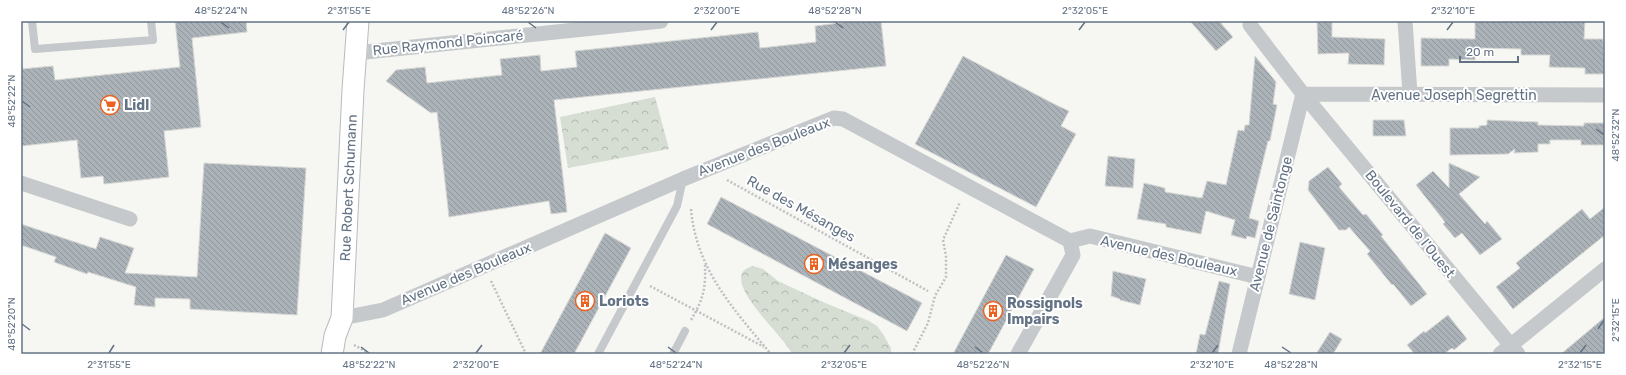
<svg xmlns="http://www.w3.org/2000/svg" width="1626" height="375" font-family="Rubik,sans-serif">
	<defs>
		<pattern id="park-crowns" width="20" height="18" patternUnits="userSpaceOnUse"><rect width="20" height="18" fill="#d6ded3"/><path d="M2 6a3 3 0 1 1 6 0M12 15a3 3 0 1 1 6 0" fill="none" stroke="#b1b8b1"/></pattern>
		<pattern id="building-back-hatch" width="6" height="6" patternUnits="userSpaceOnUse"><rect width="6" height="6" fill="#abb3b9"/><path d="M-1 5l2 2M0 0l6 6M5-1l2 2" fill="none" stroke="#8f969c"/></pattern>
	</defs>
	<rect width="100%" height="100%" fill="#f6f6f2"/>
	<!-- park -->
	<path fill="url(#park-crowns)" d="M655,97L669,149L568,168L560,117Z
		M753,266L763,269L778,281L823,302L869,321L877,326L883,334L891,348V354H792C786,337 713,276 753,266Z"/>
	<!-- building -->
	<path fill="url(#building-back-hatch)" stroke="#d7d8d5" d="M175,21H246L247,32L192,38L201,127L164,131L169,177L104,184L103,176L81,178L77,140L21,146V69L53,66L55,80L180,67Z
		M855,21H881L886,66L554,100L567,212L551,214L549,201L449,217L437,112L431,113L386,81L396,70L425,67L427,83L502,75L500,59L540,55L541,71L577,67L575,51L758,32L760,48L816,42L815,26Z
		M1190,21H1219L1233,37L1216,51Z
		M1475,21H1585L1584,39H1603L1605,74H1585V68L1549,67L1550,55H1521V49L1475,48V60L1449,59V66H1421V38L1475,39Z
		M1317,22H1332V37L1385,39L1384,65L1348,64L1349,53L1318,54Z
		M963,56L1054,104L1069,111L1061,126L1076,134L1036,207L915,144Z
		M1255,56L1276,82L1273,104L1277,105L1270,141H1268L1249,218L1259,221L1255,238L1247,236L1246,239L1231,235L1235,220L1206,211L1201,234L1166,227V224L1137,219L1144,183L1165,188V192L1202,198L1207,181L1226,185L1238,130L1244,131L1245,125H1249Z
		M1373,120H1404L1406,136H1373Z
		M1487,120L1538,122V125L1584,126V123H1605V145H1581V140H1550V144H1538V152L1514,153L1515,149L1508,154L1450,155V128H1479V126L1487,125Z
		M1108,156L1135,159L1133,188L1105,186Z
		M204,163L306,168L297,315L190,309V299L155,298V307L134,305L136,287L88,272L87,274L54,262L56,257L21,245V224L96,249L100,237L134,248L125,273L197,277Z
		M1449,163L1480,177L1459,194L1485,224L1487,221L1502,239L1480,255L1462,233L1455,238L1443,224L1445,222L1416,185L1433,171L1449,188Z
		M1328,167L1342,184L1339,187L1363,215L1366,214L1383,235L1381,236L1427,294L1411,306L1393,284L1392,285L1367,254L1370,251L1349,227L1346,230H1339L1308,190L1309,181Z
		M721,197L922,303L907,331L707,224Z
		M1605,207V235L1513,309L1496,287L1520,268L1516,263L1582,209L1590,219Z
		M605,233L631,248L574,354H540Z
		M1300,242L1325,248L1315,300L1289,294Z
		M1006,255L1034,269L988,354H953Z
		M1113,271L1146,279L1140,305L1120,300V299L1111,296Z
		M1219,281L1230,284L1218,354H1196L1200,334L1205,335Z
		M1448,315L1467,339L1454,350L1452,348L1444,354H1415L1407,345L1424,331L1425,333Z
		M1605,317V354H1561Z
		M1330,332L1342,339L1333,354H1316Z"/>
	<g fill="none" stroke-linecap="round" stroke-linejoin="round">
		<!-- secondary casing -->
		<g stroke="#b7bcc1" stroke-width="23">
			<g id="secondary">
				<path id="s1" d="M332,354L335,336L342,318L353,90L358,21"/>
			</g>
		</g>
		<!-- path -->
		<path stroke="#bfc0c3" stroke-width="2.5" stroke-dasharray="2 2" stroke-linecap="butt" d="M727,180L928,291
			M691,209C696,269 734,310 771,354
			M491,281L526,354
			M650,286L764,347
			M691,320C703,300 706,288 705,265
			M354,345L370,354
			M912,354L928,323L935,296L946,277V256L943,240L960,202"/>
		<!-- lane -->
		<path stroke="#c5c9cc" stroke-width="8" d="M32,21L35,49L153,40L151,21
			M598,354L677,206L683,179
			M673,354L685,331"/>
		<!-- street -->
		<path stroke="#c5c9cc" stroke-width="15" d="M1405,21L1410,94
			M1250,25L1303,94L1518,354
			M356,53L661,21
			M1303,94L1605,95
			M21,183L130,219
			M342,318L383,310L683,179L834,118L843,119L1070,241L1090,236L1258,277
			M1018,354L1073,255L1070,241
			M1239,354L1303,94
			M1500,354L1605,269"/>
		<!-- secondary -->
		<use href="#secondary" stroke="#fff" stroke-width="21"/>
	</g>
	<!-- ticks -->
	<path fill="none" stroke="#637385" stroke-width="1.5" d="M221,22L229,28M528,22L536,28M835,22L843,28M343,30L349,22M711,30L717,22M1079,30L1085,22M1447,30L1453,22M22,101L30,107M1596,129L1604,135M22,324L30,330M1598,329L1604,320M361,347L369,353M668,347L676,353M975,347L983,353M1282,347L1291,353M109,353L114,345M476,353L482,345M844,353L850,345M1212,353L1218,345M1580,353L1586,345"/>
	<!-- icons -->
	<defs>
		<g id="supermarket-ring" transform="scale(1)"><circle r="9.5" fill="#fff" stroke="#ec611d" stroke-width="1.5"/><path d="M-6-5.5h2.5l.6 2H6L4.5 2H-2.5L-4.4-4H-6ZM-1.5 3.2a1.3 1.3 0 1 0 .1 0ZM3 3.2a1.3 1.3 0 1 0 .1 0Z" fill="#ec611d"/></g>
		<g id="building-ring" transform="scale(1)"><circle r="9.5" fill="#fff" stroke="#ec611d" stroke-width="1.5"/><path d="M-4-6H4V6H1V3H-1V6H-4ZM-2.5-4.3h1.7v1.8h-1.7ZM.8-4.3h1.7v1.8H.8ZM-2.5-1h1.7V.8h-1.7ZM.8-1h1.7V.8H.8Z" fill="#ec611d"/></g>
	</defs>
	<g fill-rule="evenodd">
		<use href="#supermarket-ring" x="110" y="105"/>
		<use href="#building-ring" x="814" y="264"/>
		<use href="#building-ring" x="585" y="301"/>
		<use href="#building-ring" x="993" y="311"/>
	</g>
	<g text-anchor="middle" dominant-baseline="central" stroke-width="4" stroke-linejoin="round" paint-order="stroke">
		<!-- street labels -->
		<g font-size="14" fill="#637385" stroke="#fff">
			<text transform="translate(448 43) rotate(-6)">Rue Raymond Poincaré</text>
			<text x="1454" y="95">Avenue Joseph Segrettin</text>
			<text transform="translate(764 147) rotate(-21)">Avenue des Bouleaux</text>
			<text stroke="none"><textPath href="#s1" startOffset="168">Rue Robert Schumann</textPath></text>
			<text transform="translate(801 209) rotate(29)">Rue des Mésanges</text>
			<text transform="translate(1271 224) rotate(-76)">Avenue de Saintonge</text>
			<text transform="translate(1410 224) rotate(51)">Boulevard de l'Ouest</text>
			<text transform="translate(1169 256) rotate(13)">Avenue des Bouleaux</text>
			<text transform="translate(466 274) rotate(-23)">Avenue des Bouleaux</text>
		</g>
		<!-- poi labels -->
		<g font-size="14" font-weight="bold" fill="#637385" stroke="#fff" text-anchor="start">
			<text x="124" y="105">Lidl</text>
			<text x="828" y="264">Mésanges</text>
			<text x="599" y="301">Loriots</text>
			<text x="1007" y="303">Rossignols<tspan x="1007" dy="16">Impairs</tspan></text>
		</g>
	</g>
	<!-- border -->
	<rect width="1626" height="375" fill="none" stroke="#ffffff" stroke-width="44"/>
	<!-- scale -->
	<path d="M1460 56v6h58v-6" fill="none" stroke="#637385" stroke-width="2"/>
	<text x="1466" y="56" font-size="12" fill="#637385" stroke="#ffffff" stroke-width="3" paint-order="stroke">20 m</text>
	<rect x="22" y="22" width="1582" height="331" fill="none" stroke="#637385" stroke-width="1.5"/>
	<g font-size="10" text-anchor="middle" fill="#637385">
		<text x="221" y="14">48°52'24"N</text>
		<text x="349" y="14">2°31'55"E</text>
		<text x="528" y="14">48°52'26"N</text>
		<text x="717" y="14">2°32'00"E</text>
		<text x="835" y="14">48°52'28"N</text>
		<text x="1085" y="14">2°32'05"E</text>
		<text x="1453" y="14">2°32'10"E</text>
		<text transform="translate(11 101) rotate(-90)" y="4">48°52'22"N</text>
		<text transform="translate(1615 135) rotate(-90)" y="4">48°52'32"N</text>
		<text transform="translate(1615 320) rotate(-90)" y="4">2°32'15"E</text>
		<text transform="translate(11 324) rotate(-90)" y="4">48°52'20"N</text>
		<text x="109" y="368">2°31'55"E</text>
		<text x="369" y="368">48°52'22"N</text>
		<text x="476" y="368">2°32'00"E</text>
		<text x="676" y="368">48°52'24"N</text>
		<text x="844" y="368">2°32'05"E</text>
		<text x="983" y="368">48°52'26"N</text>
		<text x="1212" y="368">2°32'10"E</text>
		<text x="1291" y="368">48°52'28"N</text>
		<text x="1580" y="368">2°32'15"E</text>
	</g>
</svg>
